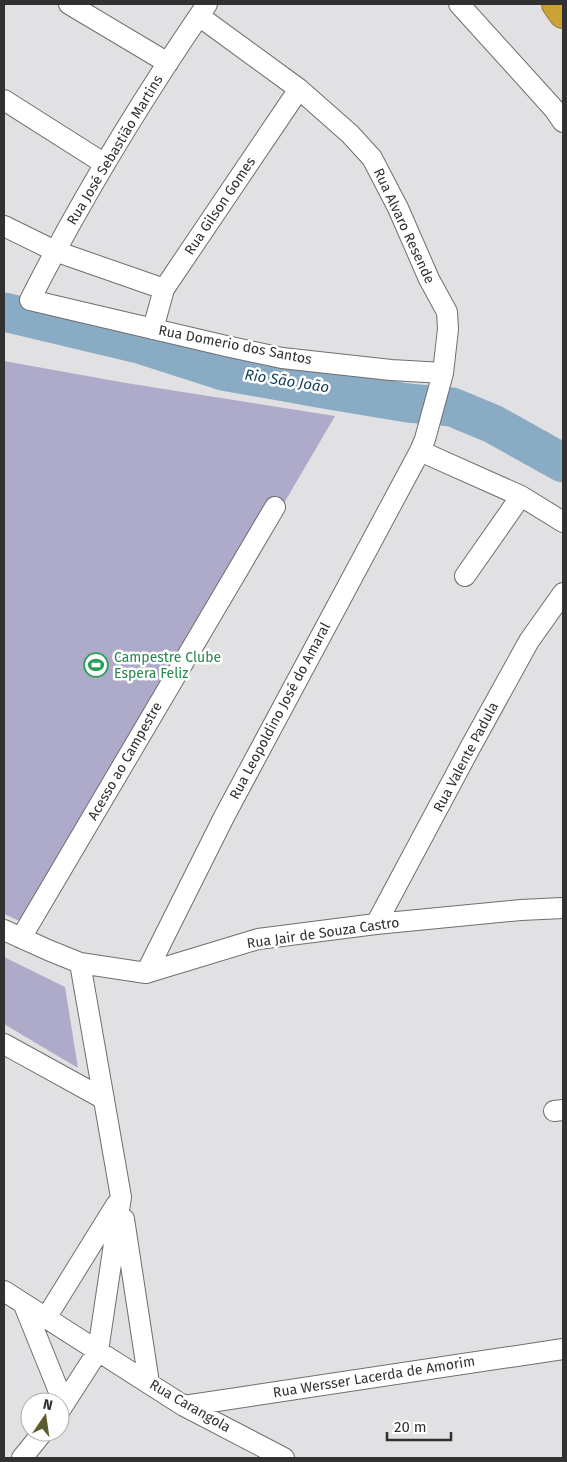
<svg xmlns="http://www.w3.org/2000/svg" width="567" height="1462" font-family="'Fira Sans',sans-serif">
	<rect width="100%" height="100%" fill="#e1e0e2"/>
	<!-- green -->
	<path fill="#aeabca" d="M4,361L126,383L335,416L35,928L4,914Z
		M4,957L65,987L78,1068L4,1024Z"/>
	<g fill="none" stroke-linecap="round" stroke-linejoin="round">
		<!-- river -->
		<path stroke="#89abc3" stroke-width="39" d="M4,312L139,344L223,371L324,389L408,403L452,407L493,424L563,463"/>
		<!-- minor casing -->
		<g stroke="#6f6e70" stroke-width="22">
			<path id="minor" d="M69,4L168,63
				M207,4C142,99 82,197 30,300L226,346L282,358L391,370L443,373
				M459,4L554,109L563,122
				M4,100L105,164
				M4,226L55,251L164,289
				M153,329L164,289L299,89
				M420,451L521,496L563,522
				M465,576L521,496
				M376,924L471,746L529,641L563,593
				M4,930L48,950L80,963L146,973L258,939L376,924L521,910L563,908
				M21,938L275,507
				M146,973L225,815L420,451L425,439L443,373L448,329L447,312L429,279L398,208L372,158L350,134L299,89L199,16
				M4,1044L104,1099
				M554,1111L563,1110
				M124,1219L149,1383
				M4,1291L184,1406L284,1458
				M24,1305L64,1404
				M46,1318L116,1205
				M184,1406L563,1349
				M60,1410L98,1351L121,1197L80,963
				M22,1458L43,1432"/>
		</g>
		<!-- highway casing -->
		<g stroke="#967a33" stroke-width="30">
			<path id="highway" d="M556,4L563,14"/>
		</g>
		<!-- minor -->
		<use href="#minor" stroke="#fff" stroke-width="20"/>
		<!-- highway -->
		<use href="#highway" stroke="#cda234" stroke-width="28"/>
	</g>
	<!-- icons -->
	<defs>
		<g id="stadium-ring" transform="scale(1.25)"><circle r="9.5" fill="#fff" stroke="#2e9e5b" stroke-width="1.5"/><path d="M0-5a6.5 5 0 1 0 0 10a6.5 5 0 1 0 0-10ZM-3.5-1.8h7v3.6h-7Z" fill="#2e9e5b"/></g>
	</defs>
	<g fill-rule="evenodd">
		<use href="#stadium-ring" x="96" y="665"/>
	</g>
	<g text-anchor="middle" dominant-baseline="central" stroke-width="5" stroke-linejoin="round" paint-order="stroke">
		<!-- street labels -->
		<g font-size="14" fill="#313132" stroke="#fff">
			<text transform="translate(115 150) rotate(-59)">Rua José Sebastião Martins</text>
			<text transform="translate(220 206) rotate(-56)">Rua Gilson Gomes</text>
			<text transform="translate(404 226) rotate(65)">Rua Alvaro Resende</text>
			<text transform="translate(235 345) rotate(11)">Rua Domerio dos Santos</text>
			<text transform="translate(280 711) rotate(-62)">Rua Leopoldino José do Amaral</text>
			<text transform="translate(466 757) rotate(-62)">Rua Valente Padula</text>
			<text transform="translate(125 761) rotate(-60)">Acesso ao Campestre</text>
			<text transform="translate(323 933) rotate(-8)">Rua Jair de Souza Castro</text>
			<text transform="translate(374 1377) rotate(-9)">Rua Wersser Lacerda de Amorim</text>
			<text transform="translate(190 1406) rotate(30)">Rua Carangola</text>
		</g>
		<!-- leisure labels -->
		<g font-size="14" fill="#27864d" stroke="#fff" text-anchor="start">
			<text x="114" y="657">Campestre Clube<tspan x="114" dy="16">Espera Feliz</tspan></text>
		</g>
		<!-- water labels -->
		<g font-size="15" font-style="italic" fill="#113e57" stroke="#fff">
			<text transform="translate(287 381) rotate(9)">Rio São João</text>
		</g>
	</g>
	<!-- border -->
	<rect width="567" height="1462" fill="none" stroke="#313132" stroke-width="10"/>
	<!-- north arrow -->
	<g transform="translate(45 1417) rotate(13)"><circle r="24" fill="#ffffff" stroke="#adadad"/>
	<path d="M0-4L9 19L0 12L-9 19Z" fill="#5b5e2c"/>
	<text y="-8" font-size="14" font-weight="bold" text-anchor="middle" fill="#313132">N</text>
	</g>
	<!-- scale -->
	<path d="M387 1432v8h64v-8" fill="none" stroke="#313132" stroke-width="2.5"/>
	<text x="394" y="1432" font-size="15" fill="#313132" stroke="#ffffff" stroke-width="4" paint-order="stroke">20 m</text>
</svg>
